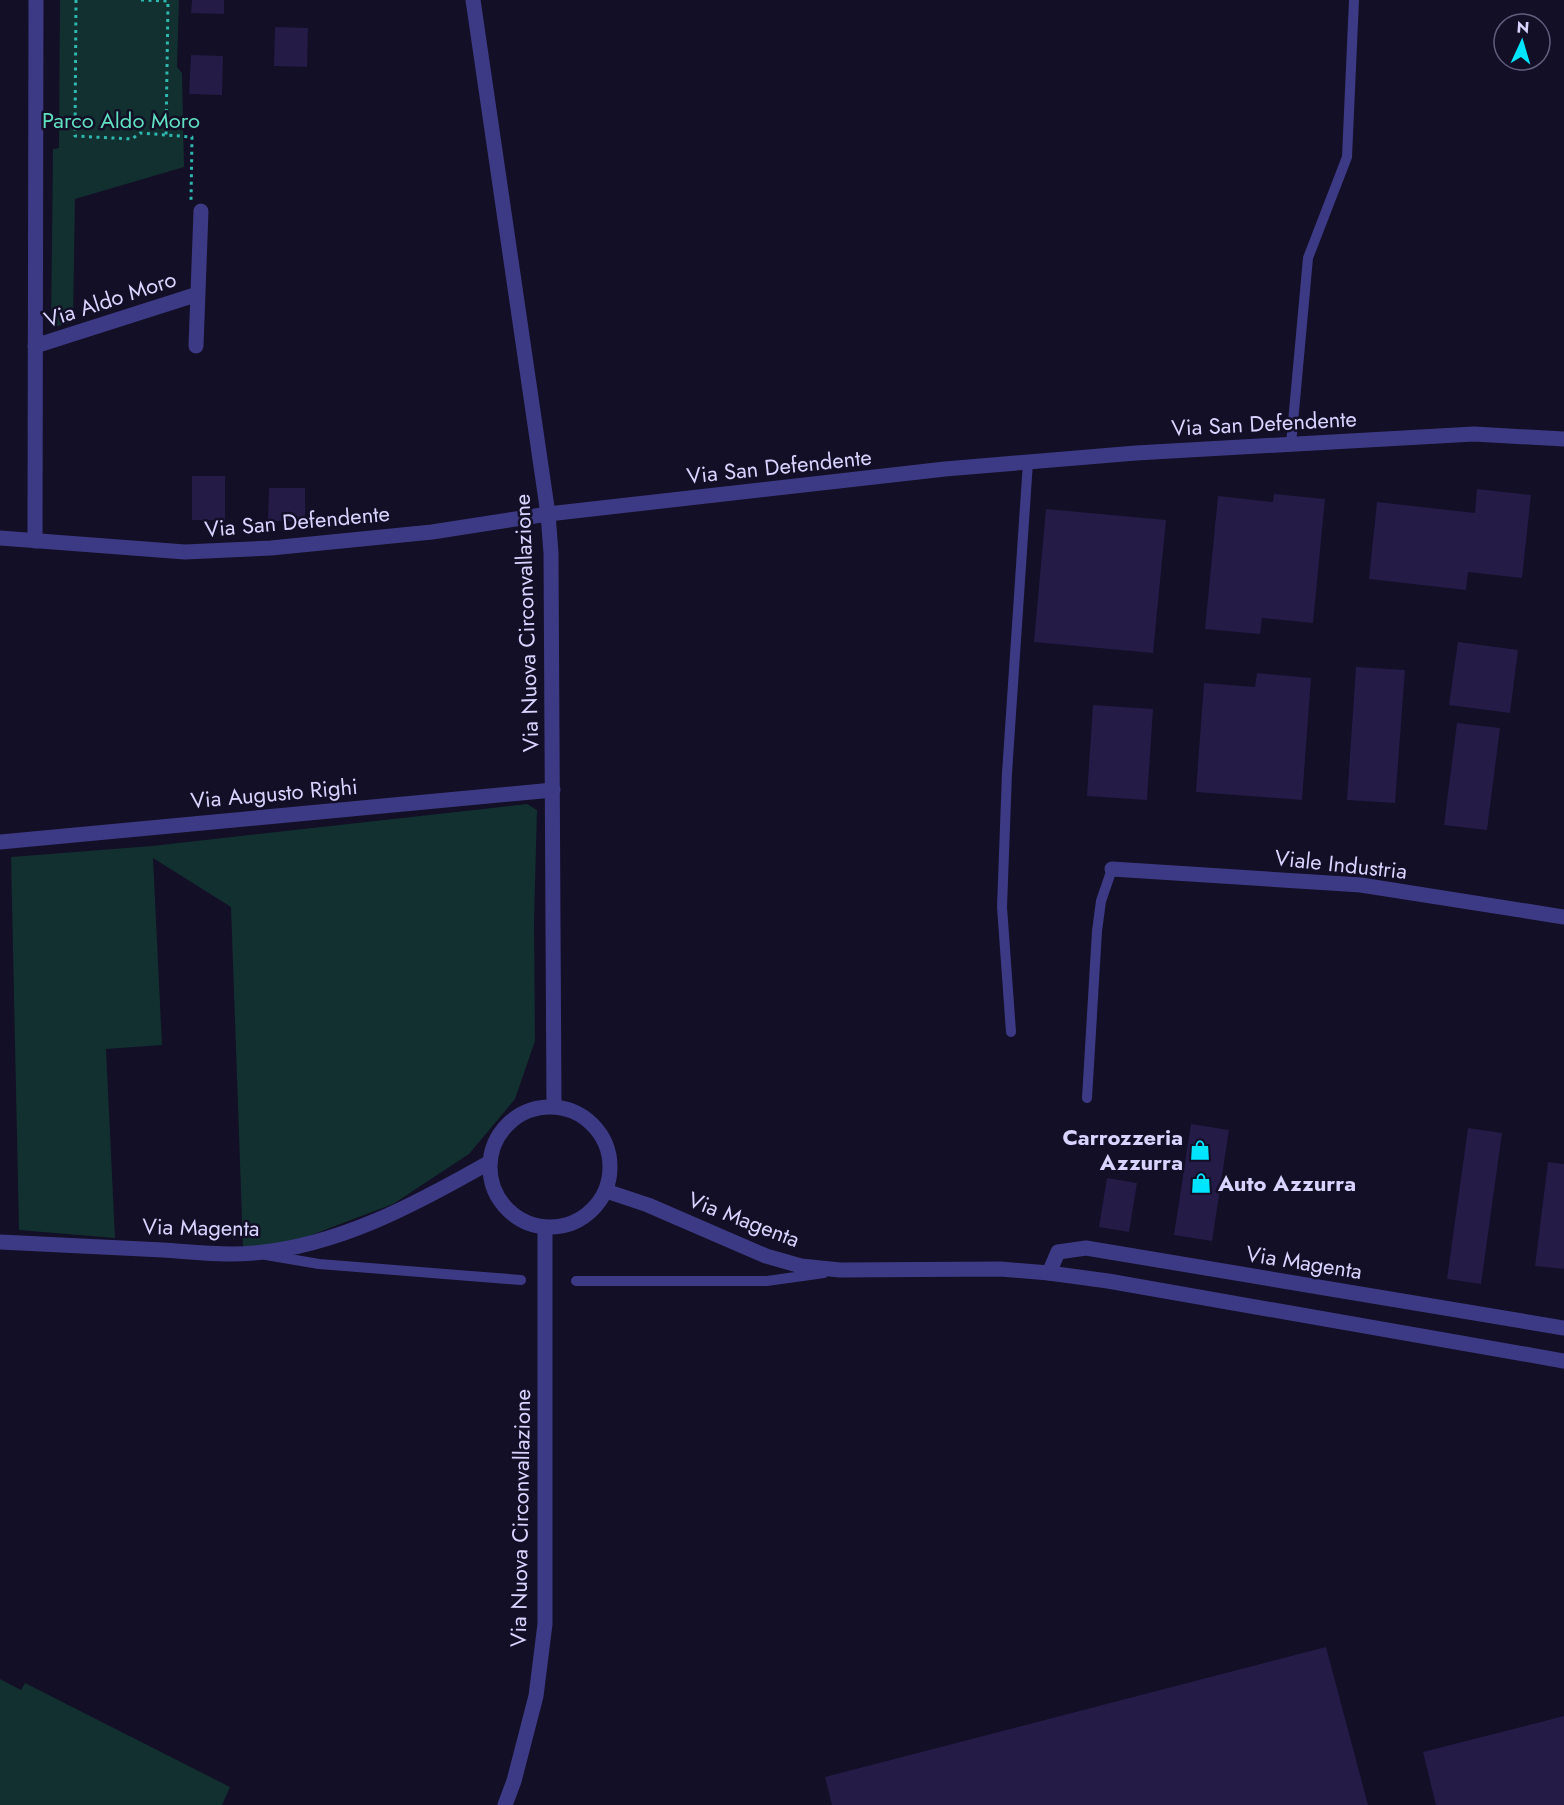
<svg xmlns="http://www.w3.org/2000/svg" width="1564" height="1805" font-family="Jost,sans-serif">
	<rect width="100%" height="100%" fill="#130f26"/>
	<!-- green -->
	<path fill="#12302f" d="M60,0H179L177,67L182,73L184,167L75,199L73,322L51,328L53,149L59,148Z
		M527,804L537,810L534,920L535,1041L515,1099L469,1154L393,1204L293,1242L243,1248L231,907L153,858L162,1045L106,1049L115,1238L19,1230L11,857L152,846Z
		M0,1679L21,1690L25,1683L230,1787L222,1805H0Z"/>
	<!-- building -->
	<path fill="#241b47" d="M192,0H224V14L191,13Z
		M275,27L308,28L307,67L274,66Z
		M191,55L223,56L222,95L189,94Z
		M192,476H225V520H192Z
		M269,488H305V521H268Z
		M1477,489L1531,495L1522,578L1468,572L1466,590L1369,579L1377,502L1475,513Z
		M1274,494L1325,499L1313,623L1262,618L1260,634L1205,629L1218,496L1273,502Z
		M1046,509L1166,520L1153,653L1034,642Z
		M1458,642L1518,650L1510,713L1449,705Z
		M1356,667L1405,670L1395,803L1347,800Z
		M1257,673L1311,678L1302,800L1196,792L1204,683L1255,687Z
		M1093,705L1153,709L1147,800L1087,796Z
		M1457,723L1500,728L1487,830L1444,825Z
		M1191,1124L1229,1130L1212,1241L1174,1235Z
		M1468,1128L1502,1133L1481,1284L1447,1279Z
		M1548,1162L1564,1164V1269L1535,1266Z
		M1107,1178L1137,1183L1129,1232L1099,1227Z
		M1326,1647L1368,1805H832L825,1777Z
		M1564,1716V1805H1436L1423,1752Z"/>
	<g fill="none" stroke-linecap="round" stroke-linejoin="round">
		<!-- path -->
		<path stroke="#2fb8b0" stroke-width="3" stroke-dasharray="3 4.5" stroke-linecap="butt" d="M76,0L75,136L132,139L140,133L192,137L191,200
			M141,0L168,1L166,135"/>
		<!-- service -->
		<path stroke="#3d3a85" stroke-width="10" d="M1291,444L1308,258L1347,157L1354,0
			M1011,1032L1002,907L1007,773L1028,462
			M1087,1098L1097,931L1101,901L1112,869
			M266,1255L319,1264L521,1280
			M576,1281H767L824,1273"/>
		<!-- minor -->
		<path stroke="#3d3a85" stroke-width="15" d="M35,346L198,294
			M196,346L201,211
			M0,538L185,552L271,548L432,532L548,514L945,469L1136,453L1474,434L1564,439
			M35,541L36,0
			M0,842L553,790
			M1112,869L1361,885L1564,917
			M0,1242C54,1245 109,1247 163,1250C193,1252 224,1256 254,1253C339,1246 418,1203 490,1162
			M1049,1273L1058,1252L1086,1248L1564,1328"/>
		<!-- tertiary -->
		<path stroke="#3d3a85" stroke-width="15" d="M473,0L548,514L551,553L554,1107
			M490 1167a60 60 0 1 1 120 0a60 60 0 1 1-120 0Z
			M606,1191L648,1205L766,1256L801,1266L840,1270L1001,1269L1049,1273L1108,1281L1564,1361
			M505,1805L514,1781L536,1696L545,1624V1227"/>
	</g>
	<!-- icons -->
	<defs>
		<g id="shop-bare" transform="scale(1.62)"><path d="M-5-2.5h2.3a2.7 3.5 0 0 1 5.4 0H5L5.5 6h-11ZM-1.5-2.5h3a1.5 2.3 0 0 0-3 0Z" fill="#00e5ff" stroke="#130f26" stroke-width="2.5" paint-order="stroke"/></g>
	</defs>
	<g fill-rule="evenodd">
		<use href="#shop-bare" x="1200" y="1150"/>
		<use href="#shop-bare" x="1201" y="1183"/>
	</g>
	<g text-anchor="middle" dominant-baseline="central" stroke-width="5" stroke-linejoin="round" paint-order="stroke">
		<!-- park labels -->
		<g font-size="22" fill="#5fe0c0" stroke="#130f26">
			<text x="121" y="120">Parco Aldo Moro</text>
		</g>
		<!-- street labels -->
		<g font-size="22" fill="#d9d4ff" stroke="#130f26">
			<text transform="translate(110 299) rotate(-18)">Via Aldo Moro</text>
			<text transform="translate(1264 423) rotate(-3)">Via San Defendente</text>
			<text transform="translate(779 466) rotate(-6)">Via San Defendente</text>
			<text transform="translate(297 521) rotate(-5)">Via San Defendente</text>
			<text transform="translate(526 623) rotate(-92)">Via Nuova Circonvallazione</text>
			<text transform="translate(274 793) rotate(-5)">Via Augusto Righi</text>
			<text transform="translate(1341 864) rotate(6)">Viale Industria</text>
			<text transform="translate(744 1219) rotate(21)">Via Magenta</text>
			<text transform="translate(201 1227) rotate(1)">Via Magenta</text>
			<text transform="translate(1304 1262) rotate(9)">Via Magenta</text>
			<text transform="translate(520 1518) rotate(-89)">Via Nuova Circonvallazione</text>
		</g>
		<!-- poi labels -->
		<g font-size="22" font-weight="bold" fill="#d9d4ff" stroke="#130f26" text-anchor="end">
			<text x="1183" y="1137">Carrozzeria<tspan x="1183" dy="25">Azzurra</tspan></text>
			<text x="1218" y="1183" text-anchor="start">Auto Azzurra</text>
		</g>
	</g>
	<!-- north arrow -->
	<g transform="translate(1522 42) rotate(4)"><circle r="28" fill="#130f26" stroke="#625e7d" stroke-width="1.5"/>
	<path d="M0-4.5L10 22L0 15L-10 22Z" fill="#00e5ff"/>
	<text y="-9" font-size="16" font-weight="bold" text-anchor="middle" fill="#d9d4ff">N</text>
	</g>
</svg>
